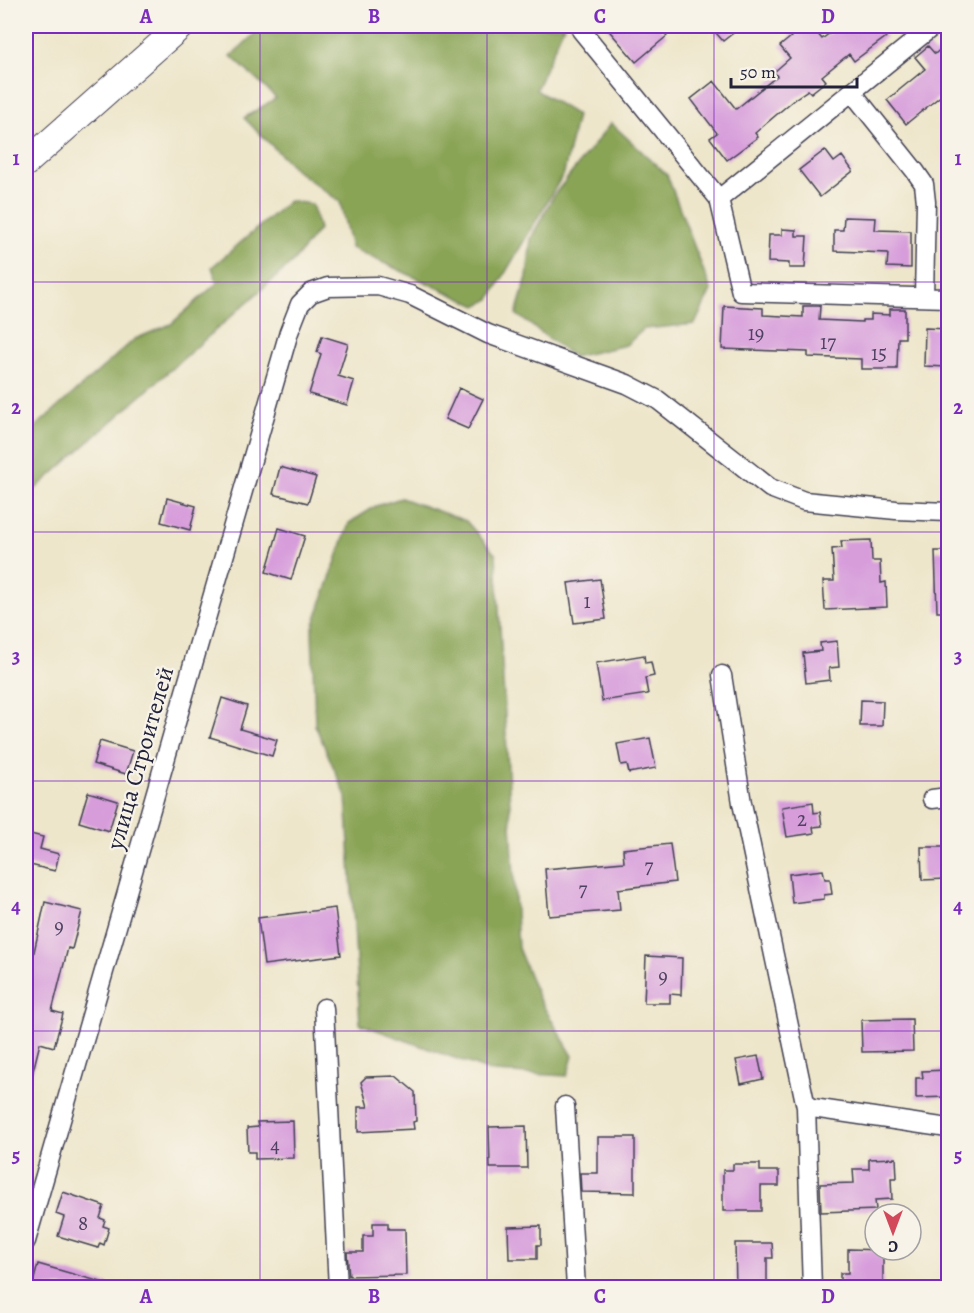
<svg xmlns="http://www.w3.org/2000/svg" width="974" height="1313" font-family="Alegreya,serif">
	<rect width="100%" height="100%" fill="#f7f3e8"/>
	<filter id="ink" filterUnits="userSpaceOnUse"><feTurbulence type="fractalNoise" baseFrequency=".0167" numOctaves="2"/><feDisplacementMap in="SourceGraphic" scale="12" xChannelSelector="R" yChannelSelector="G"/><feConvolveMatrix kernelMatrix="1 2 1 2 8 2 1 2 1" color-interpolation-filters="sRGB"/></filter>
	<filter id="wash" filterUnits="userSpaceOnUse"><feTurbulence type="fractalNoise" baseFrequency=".008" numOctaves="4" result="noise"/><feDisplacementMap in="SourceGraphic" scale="24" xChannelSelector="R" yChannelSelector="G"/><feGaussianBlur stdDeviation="1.35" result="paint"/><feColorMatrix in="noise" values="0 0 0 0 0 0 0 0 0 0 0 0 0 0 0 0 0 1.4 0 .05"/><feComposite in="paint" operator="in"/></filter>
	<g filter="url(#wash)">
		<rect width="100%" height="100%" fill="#eee6cb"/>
		<!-- forest -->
		<path fill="#8aa456" stroke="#566348" stroke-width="1.5" d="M263,26H564L536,90L577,115L564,173L490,299L477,306L351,248L340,202L296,170L244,118L276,98L231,56Z
			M611,123L667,175L711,290L695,324L644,329L626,345L574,357L516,314L527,277L531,238L554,195Z
			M289,201L312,204L319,229L294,261L26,497V435L135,339L171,324L217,283L212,267Z
			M401,498L466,521L496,555L518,948L539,999L573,1056L567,1076L493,1072L360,1024L346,796L315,725L312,630L349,523L376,506Z"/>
		<g id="blocks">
			<!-- building -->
			<path fill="#d79ddb" d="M605,26H659L667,36L636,62Z
				M710,26H742L723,41Z
				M781,26H811L822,39L839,26H878L886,37L854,61L849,54L822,76L826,81L811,93L808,90L796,98L755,133L758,137L727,160L710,138L717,133L691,99L714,81L736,109L777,76L774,72L790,58L780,46L791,37Z
				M948,42V90L906,124L887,100L925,69L915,57L928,46L935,54Z
				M825,150L834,162L842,156L853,171L820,197L799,170Z
				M844,217L876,218L875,230L911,231V268L887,267L888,253L834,251V230H843Z
				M782,229L796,230V236H807L805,268H789V263L768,262L769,235H782Z
				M724,306L763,308V315L803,317V306H820L819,320L862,322V320H871V314L890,315V309H905V338H898L897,369H861V359L808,357V352L722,349Z
				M925,328L948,329V367L924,366Z
				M322,336L348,344L338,376L354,381L347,405L309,394L321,354L317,352Z
				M459,388L483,399L468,429L445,419Z
				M280,467L316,477L308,503L273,494Z
				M167,498L196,506L190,530L161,522Z
				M279,528L305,536L291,580L266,572Z
				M871,540L872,561H880L881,583L886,582L887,607L825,610L823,581H834L832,549L842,548L841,541Z
				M935,551H948V612H937Z
				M600,579L606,619L574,623L568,583Z
				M837,641L839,667L829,668L830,680L806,683L803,653L821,651L820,643Z
				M644,655L645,663L651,662L654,676L645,678L648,694L602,701L596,663Z
				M222,698L247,706L240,729L277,740L272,756L210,737Z
				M861,700L883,701L882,726H860Z
				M650,738L656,768L629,773L627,764L621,765L617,744Z
				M100,741L133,751L126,774L93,764Z
				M88,792L118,801L109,831L79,822Z
				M813,802L814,813L820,812L822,826L813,827L814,833L787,837L782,807Z
				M26,833L43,837L40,849L59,854L55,871L26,864Z
				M670,844L675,882L618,889L620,910L549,916L545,869L624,862L623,849Z
				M921,847H948V876H946V879L922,880Z
				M823,870L825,879H830L832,894L824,895V899L792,903L789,874Z
				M45,902L82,911L72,949L68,948L52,1011L63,1014L54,1047L40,1043L30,1083L26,1082V1010L32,987L26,985V969L30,970Z
				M335,908L341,955L264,965L258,918Z
				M646,956L682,958L681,995L670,994V1003H644Z
				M912,1019L913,1051L862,1052L861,1020Z
				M758,1056L763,1079L741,1084L736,1060Z
				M948,1070V1097L916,1098V1078H923L922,1071Z
				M396,1076L415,1092L416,1121L413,1122L414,1129L358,1132V1107H368L361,1082L366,1077Z
				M293,1121L294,1158L255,1159V1152H248L247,1128L258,1127L257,1122Z
				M526,1126L527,1168H490L489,1127Z
				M598,1137H635V1193L581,1192L580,1173H598Z
				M896,1158L897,1178H891L892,1199L875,1200L876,1210L821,1212L820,1184L854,1183L853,1169H869V1159Z
				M733,1164H760V1171H779V1186H761V1211H723V1170H733Z
				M63,1192L104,1206L100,1218L105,1220L103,1226L109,1228L104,1245L100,1243L98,1248L58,1236L64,1217L56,1214Z
				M373,1223H388V1229H405L406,1275L349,1276L347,1252H363V1236H373Z
				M541,1226V1245H537V1259H509L508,1227Z
				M735,1243H772L773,1258H767V1286L736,1287Z
				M848,1249L883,1250V1287H840V1273H848Z
				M38,1264L108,1284V1287H32Z"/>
		</g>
	</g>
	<g filter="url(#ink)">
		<use href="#blocks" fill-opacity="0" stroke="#413f51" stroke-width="1.5"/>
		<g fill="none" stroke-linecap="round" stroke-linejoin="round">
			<!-- street casing -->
			<g stroke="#413f51" stroke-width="21">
				<path id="street" d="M587,26L581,30L719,199L741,292L948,298
					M852,92L915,171L924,184L926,202L924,297
					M719,199L933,26
					M722,675L742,803L806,1107L812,1288
					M932,799L948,797
					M324,1008L338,1288
					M565,1106L576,1288
					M806,1107L948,1128
					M26,1241L289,332L300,304L311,293L328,287L378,286L410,295L488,334L627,384L658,400L770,488L804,501L896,510L948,512"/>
			</g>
			<!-- secondary casing -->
			<g stroke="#413f51" stroke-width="28">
				<path id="secondary" d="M26,163L181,26"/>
			</g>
			<!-- street -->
			<use href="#street" stroke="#fff" stroke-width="18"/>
			<!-- secondary -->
			<use href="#secondary" stroke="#fff" stroke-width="26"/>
		</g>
	</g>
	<!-- grid -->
	<path fill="none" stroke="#7b2cbf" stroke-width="1.5" stroke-opacity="0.55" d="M260,26V1288M487,26V1288M714,26V1288M26,282H948M26,532H948M26,781H948M26,1031H948"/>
	<g text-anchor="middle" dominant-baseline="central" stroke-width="4.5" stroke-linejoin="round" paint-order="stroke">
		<!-- number labels -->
		<g font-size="21" fill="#4f4163">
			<text x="756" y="333">19</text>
			<text x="828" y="342">17</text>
			<text x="879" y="353">15</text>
			<text x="587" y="601">1</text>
			<text x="802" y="819">2</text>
			<text x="649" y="866">7</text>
			<text x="583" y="889">7</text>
			<text x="59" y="926">9</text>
			<text x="663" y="976">9</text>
			<text x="275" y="1145">4</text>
			<text x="83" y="1223">8</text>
		</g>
		<!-- street labels -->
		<g font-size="24" fill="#22223b" stroke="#f7f3e8">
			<text transform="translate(140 758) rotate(-74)">улица Строителей</text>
		</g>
	</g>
	<!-- margin -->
	<rect width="974" height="1313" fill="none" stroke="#f7f3e8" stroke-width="66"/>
	<!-- north arrow -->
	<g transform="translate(893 1232) rotate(180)"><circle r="28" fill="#f7f3e8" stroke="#a29fa3" stroke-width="1.5"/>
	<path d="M0-4.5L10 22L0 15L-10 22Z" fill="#d1495b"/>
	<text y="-9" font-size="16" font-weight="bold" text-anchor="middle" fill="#22223b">С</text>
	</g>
	<!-- scale -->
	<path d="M731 78v9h126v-9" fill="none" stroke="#22223b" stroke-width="3"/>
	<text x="740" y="78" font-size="18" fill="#22223b" stroke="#f7f3e8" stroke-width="4.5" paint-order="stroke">50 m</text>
	<rect x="33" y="33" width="908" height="1247" fill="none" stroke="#7b2cbf" stroke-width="2"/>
	<g font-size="20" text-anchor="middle" font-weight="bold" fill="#7b2cbf">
		<text x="146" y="23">A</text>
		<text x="374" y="23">B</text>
		<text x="600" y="23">C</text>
		<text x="828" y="23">D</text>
		<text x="16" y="165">1</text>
		<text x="958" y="165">1</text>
		<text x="16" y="414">2</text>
		<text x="958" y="414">2</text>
		<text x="16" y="663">3</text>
		<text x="958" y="663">3</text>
		<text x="16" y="913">4</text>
		<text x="958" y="913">4</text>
		<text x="16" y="1162">5</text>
		<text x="958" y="1162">5</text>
		<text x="146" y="1303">A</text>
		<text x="374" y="1303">B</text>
		<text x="600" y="1303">C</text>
		<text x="828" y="1303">D</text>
	</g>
</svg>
